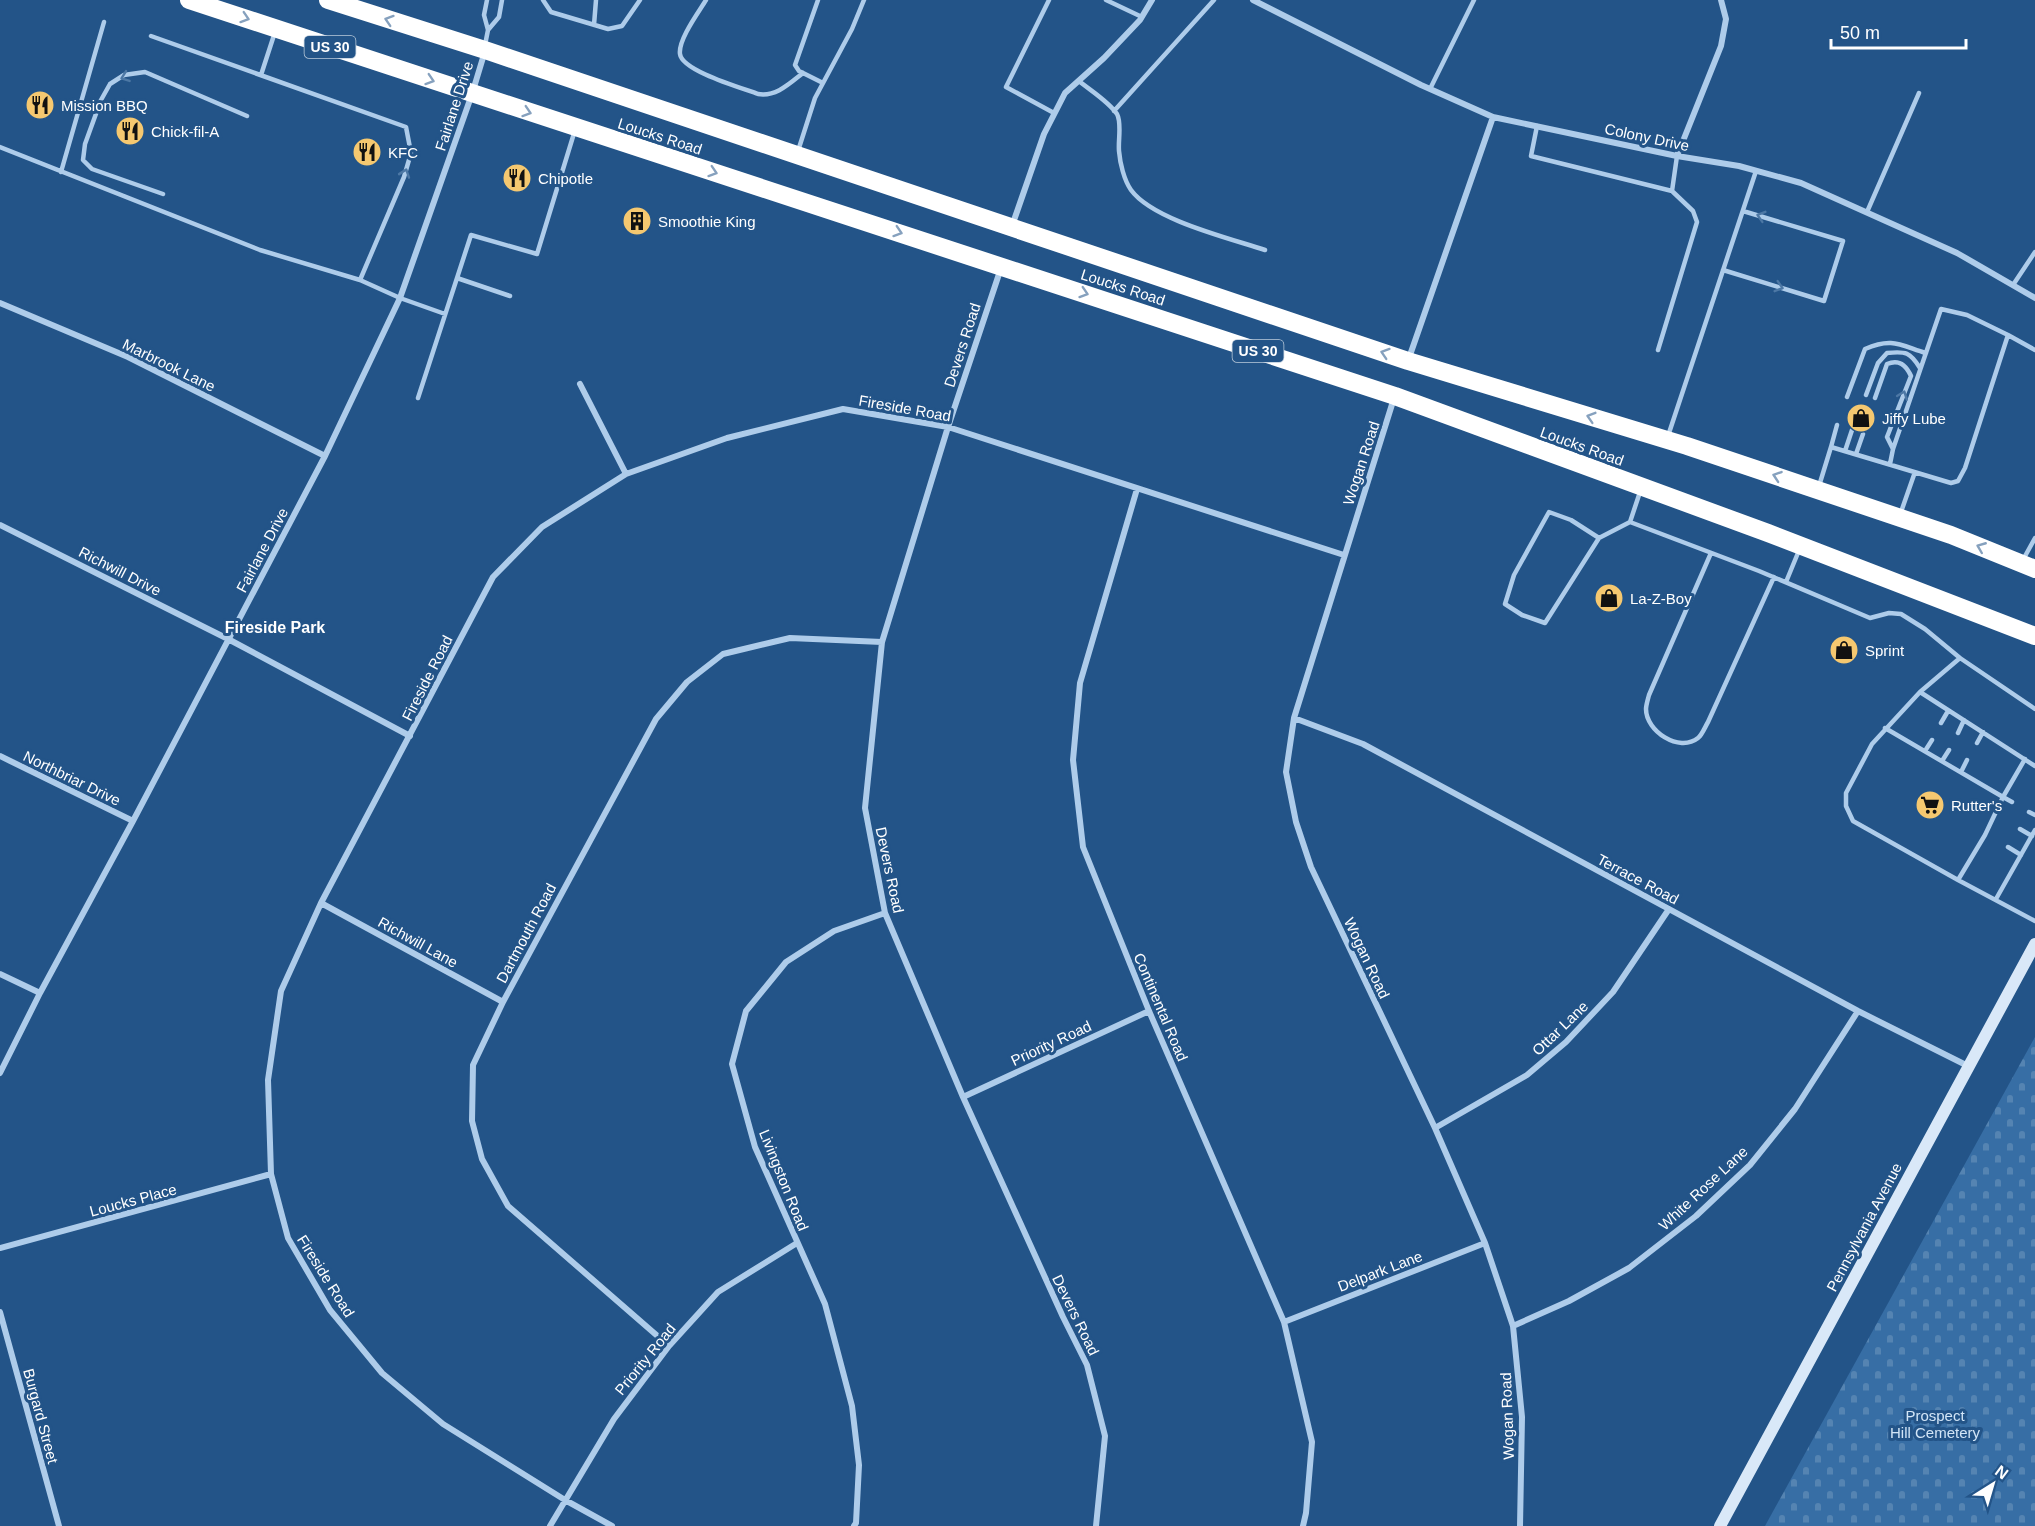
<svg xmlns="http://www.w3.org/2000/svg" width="2035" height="1526" font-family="Helvetica,sans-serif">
	<defs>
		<pattern id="cemetery-stones" width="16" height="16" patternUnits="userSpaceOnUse" patternTransform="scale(1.5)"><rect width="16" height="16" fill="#376ea5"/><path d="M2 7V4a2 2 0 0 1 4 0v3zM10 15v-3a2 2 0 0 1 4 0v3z" fill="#5584b2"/></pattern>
	</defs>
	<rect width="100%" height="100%" fill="#235488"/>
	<!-- cemetery -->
	<path fill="url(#cemetery-stones)" d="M2035,1037V1526H1765Z"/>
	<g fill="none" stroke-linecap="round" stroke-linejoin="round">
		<!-- lane -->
		<path stroke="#aeccea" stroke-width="4.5" d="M543,0L551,12L608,29L622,26L640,0
			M706,0C698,13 678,40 680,54C682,71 742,88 758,94C776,97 789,84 803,73
			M818,0L795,65L799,71L823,83
			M1049,0L1006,87L1054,113
			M1106,0L1142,17
			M594,25L596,0
			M488,30L499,17L502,0
			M151,36L406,127L411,153L404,177L360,280
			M485,45L488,30L484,15L487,0
			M261,75L275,32
			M1079,81C1091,91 1108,101 1117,114C1122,123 1118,140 1119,151C1120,163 1124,180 1131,190C1153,220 1229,238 1265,250
			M1430,89L1474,0
			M1114,111L1214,0
			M1537,126L1531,156L1672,191L1693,211L1697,222L1658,350
			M0,147L260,250L360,280L400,298L445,314
			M798,151L815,98L852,29L864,0
			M61,172L104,22
			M1672,191L1677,156
			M163,194L92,169L83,160L85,144L101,100L110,84L124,75L145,72L247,116
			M1867,212L1919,93
			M1723,270L1824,301L1843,241L1743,211
			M457,278L510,296
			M2013,285L2035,252
			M2008,335L2035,350
			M1866,395L1878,363L1887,353C1906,351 1910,352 1920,368
			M1847,397L1865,349C1892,337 1900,345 1926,353
			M418,398L471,235L537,254L575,130
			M1875,398L1887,364C1899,359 1906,365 1911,376L1887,437L1893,449
			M1668,436L1756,171
			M1831,447L1837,425
			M1845,451L1852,430
			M1856,454L1863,434
			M1819,486L1831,447L1951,483L1958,481L1965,468L2008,335L1967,315L1941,309L1893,449L1890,464
			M1641,489L1630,522L1759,571L1870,618L1889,613L1901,614L1925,629L1960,658L2035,709
			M1901,512L1915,472
			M1599,538L1571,520L1549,512L1514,575L1505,604L1522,615L1545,623L1599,538L1630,522
			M1711,553L1649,695C1648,699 1646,705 1646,709C1646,731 1679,753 1698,738C1702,735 1705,727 1708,722L1774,577
			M2024,558L2035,538
			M1786,582L1800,548
			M1960,658L1920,692L1872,744L1846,793V806L1853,821L1958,880L2035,921
			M1920,692L2035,766
			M1941,723L1948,711
			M1885,728L2003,797L1985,835L1958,880
			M1958,733L1964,720
			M1977,743L1983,732
			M1925,751L1932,740
			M1942,761L1949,750
			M1961,772L1967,760
			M2012,802L2003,797L2025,759
			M2029,812L2035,815
			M2020,829L2032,836
			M2008,847L2021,855
			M1996,899L2035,830"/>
		<!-- street -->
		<path stroke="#aeccea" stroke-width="6" d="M1253,0L1421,85L1493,117L1677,156L1739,166L1801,183L1957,253L2035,298
			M1677,156L1721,46L1726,19L1721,0
			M1012,226L1044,134L1065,93L1104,58L1140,20L1152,0
			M1001,268L948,427L882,642L865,808L885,913L963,1097L1063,1317L1087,1365L1105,1436L1096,1526
			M0,303L128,357L325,456
			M1409,358L1493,117
			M580,384L626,474
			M1394,398L1294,718L1286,772L1296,822L1311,867L1435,1128L1485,1243L1513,1326L1522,1417L1520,1526
			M1137,489L1080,683L1073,760L1083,847L1149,1011L1284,1322L1312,1442L1306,1513L1303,1526
			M0,525L228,639L410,736
			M1294,718L1363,744L1858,1011L1968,1066
			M0,756L133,821
			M321,903L503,1002
			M0,974L40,993
			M0,1073L40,993L133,821L325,456L400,298L472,94L485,51
			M963,1097L1149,1011
			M1435,1128L1527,1075L1566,1042L1613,992L1669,909
			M0,1248L271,1174
			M0,1312L59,1526
			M1284,1322L1485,1243
			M1513,1326L1569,1301L1629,1268L1696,1216L1750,1165L1795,1109L1858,1011
			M669,1346L508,1206L482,1159L472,1121L473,1065L503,1002L656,719L687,682L723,654L790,638L882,642
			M550,1526L614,1419L669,1346L718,1292L797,1243
			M612,1526L565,1500L443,1424L382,1373L330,1310L288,1238L271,1174L268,1080L281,991L321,903L493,577L542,527L626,474L727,438L843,409L948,427L1344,555
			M854,1526L856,1523L859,1465L852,1406L825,1304L755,1147L732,1064L746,1011L786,962L834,931L885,913"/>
		<!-- secondary -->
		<path stroke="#d9e8f8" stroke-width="12" d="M1720,1526L2035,944"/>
		<!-- highway -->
		<path stroke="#fff" stroke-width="18" d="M189,0L1395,396L1768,533L2035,636
			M328,0L485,50L1408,361L1687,446L1951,535L2035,569"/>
	</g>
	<!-- one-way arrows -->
	<defs><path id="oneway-chevron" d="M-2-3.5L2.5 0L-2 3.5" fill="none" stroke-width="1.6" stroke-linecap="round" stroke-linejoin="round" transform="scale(1.5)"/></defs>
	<g stroke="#86a1be">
		<use href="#oneway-chevron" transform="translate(245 18) rotate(18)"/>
		<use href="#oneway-chevron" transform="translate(389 20) rotate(-162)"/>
		<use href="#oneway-chevron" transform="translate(430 80) rotate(18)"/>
		<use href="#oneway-chevron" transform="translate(527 112) rotate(18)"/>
		<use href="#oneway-chevron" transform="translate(713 172) rotate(18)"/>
		<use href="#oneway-chevron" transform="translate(898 232) rotate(18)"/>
		<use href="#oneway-chevron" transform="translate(1084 293) rotate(18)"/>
		<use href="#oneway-chevron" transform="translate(1385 353) rotate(-162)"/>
		<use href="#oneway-chevron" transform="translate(1591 417) rotate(-163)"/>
		<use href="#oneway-chevron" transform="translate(1777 476) rotate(-161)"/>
		<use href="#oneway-chevron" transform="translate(1981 547) rotate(-158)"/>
	</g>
	<g stroke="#4d78a5">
		<use href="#oneway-chevron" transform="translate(125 77) rotate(160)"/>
		<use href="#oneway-chevron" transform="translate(405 173) rotate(-71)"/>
		<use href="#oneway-chevron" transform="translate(1761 216) rotate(-163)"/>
		<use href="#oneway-chevron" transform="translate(1779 287) rotate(17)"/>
		<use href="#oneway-chevron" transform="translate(1903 395) rotate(-69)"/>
	</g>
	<!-- icons -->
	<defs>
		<g id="restaurant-disc" transform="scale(1.5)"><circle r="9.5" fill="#f5c870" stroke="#235488"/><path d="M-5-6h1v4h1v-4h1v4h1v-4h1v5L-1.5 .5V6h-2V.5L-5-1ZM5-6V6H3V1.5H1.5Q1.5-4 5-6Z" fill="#111"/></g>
		<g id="building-disc" transform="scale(1.5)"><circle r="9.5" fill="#f5c870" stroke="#235488"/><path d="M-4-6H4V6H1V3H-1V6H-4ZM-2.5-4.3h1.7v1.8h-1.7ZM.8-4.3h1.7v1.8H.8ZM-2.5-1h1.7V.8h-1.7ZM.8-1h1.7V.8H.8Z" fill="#111"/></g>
		<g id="shop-disc" transform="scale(1.5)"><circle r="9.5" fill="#f5c870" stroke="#235488"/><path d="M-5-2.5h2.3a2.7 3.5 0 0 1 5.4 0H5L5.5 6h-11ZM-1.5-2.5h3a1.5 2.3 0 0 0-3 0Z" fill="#111"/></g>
		<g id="supermarket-disc" transform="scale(1.5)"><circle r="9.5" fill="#f5c870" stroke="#235488"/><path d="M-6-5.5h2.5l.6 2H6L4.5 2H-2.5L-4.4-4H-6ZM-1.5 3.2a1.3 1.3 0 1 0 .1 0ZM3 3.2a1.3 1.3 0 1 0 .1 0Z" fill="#111"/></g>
	</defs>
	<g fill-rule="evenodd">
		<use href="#restaurant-disc" x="40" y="105"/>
		<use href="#restaurant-disc" x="130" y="131"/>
		<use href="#restaurant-disc" x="367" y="152"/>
		<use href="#restaurant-disc" x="517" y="178"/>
		<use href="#building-disc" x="637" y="221"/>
		<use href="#shop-disc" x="1861" y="418"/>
		<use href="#shop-disc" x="1609" y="598"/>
		<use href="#shop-disc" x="1844" y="650"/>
		<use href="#supermarket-disc" x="1930" y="805"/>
	</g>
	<g text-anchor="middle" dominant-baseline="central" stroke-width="6" stroke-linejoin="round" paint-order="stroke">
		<!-- shield labels -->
		<g fill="#235488" stroke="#bdccdb" stroke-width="1.5">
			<rect x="304.5" y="36" width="51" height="22" rx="4.5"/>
			<rect x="1232.5" y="340" width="51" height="22" rx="4.5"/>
		</g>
		<g font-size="14" font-weight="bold" fill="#fff">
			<text x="330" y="47">US 30</text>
			<text x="1258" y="351">US 30</text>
		</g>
		<!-- poi labels -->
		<g font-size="15" fill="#fff" stroke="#235488" text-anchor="start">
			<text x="61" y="105">Mission BBQ</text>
			<text x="151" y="131">Chick-fil-A</text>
			<text x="388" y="152">KFC</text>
			<text x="538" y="178">Chipotle</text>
			<text x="658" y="221">Smoothie King</text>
			<text x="1882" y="418">Jiffy Lube</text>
			<text x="1630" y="598">La-Z-Boy</text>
			<text x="1865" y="650">Sprint</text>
			<text x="1951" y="805">Rutter's</text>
		</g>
		<!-- street labels -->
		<g font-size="15" fill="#fff" stroke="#235488">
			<text transform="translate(454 106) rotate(-72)">Fairlane Drive</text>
			<text transform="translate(660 136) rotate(18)">Loucks Road</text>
			<text transform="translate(1647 137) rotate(12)">Colony Drive</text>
			<text transform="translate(1123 287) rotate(18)">Loucks Road</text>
			<text transform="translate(962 345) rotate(-72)">Devers Road</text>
			<text transform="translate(169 365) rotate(26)">Marbrook Lane</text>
			<text transform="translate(905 408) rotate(10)">Fireside Road</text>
			<text transform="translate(1582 446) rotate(20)">Loucks Road</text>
			<text transform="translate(1361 463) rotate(-72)">Wogan Road</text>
			<text transform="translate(262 550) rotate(-62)">Fairlane Drive</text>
			<text transform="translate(120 571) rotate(27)">Richwill Drive</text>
			<text transform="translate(427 678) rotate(-63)">Fireside Road</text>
			<text transform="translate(72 778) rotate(26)">Northbriar Drive</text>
			<text transform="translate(890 870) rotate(78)">Devers Road</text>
			<text transform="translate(1638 879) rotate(28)">Terrace Road</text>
			<text transform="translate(526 933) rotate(-62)">Dartmouth Road</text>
			<text transform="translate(418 942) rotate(29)">Richwill Lane</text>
			<text transform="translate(1367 958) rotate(65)">Wogan Road</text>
			<text transform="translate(1161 1007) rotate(67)">Continental Road</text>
			<text transform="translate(1560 1028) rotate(-44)">Ottar Lane</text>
			<text transform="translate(1051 1043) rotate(-25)">Priority Road</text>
			<text transform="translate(784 1180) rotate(68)">Livingston Road</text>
			<text transform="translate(1703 1188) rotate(-43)">White Rose Lane</text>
			<text transform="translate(133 1200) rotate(-15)">Loucks Place</text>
			<text transform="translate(1864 1227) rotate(-62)">Pennsylvania Avenue</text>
			<text transform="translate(1380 1271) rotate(-21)">Delpark Lane</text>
			<text transform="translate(326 1276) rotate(58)">Fireside Road</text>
			<text transform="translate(1076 1315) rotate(64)">Devers Road</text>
			<text transform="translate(645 1359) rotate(-51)">Priority Road</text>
			<text transform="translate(41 1416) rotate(75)">Burgard Street</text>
			<text transform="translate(1507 1416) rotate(-92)">Wogan Road</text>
		</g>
		<!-- park labels -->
		<g font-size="15" fill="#d2e5f7" stroke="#235488">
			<text x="1935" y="1415">Prospect<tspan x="1935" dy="17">Hill Cemetery</tspan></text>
		</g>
		<!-- neighbourhood labels -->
		<g font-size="16" font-weight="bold" fill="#fff" stroke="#235488">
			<text x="275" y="627">Fireside Park</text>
		</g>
	</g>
	<!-- north arrow -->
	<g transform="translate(1993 1484) rotate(37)" stroke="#235488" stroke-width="4.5" paint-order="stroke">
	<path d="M0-4.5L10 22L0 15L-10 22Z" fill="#ffffff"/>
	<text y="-9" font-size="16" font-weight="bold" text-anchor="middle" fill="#ffffff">N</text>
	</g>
	<!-- scale -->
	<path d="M1831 39v9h135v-9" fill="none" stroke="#ffffff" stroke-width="3"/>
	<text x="1840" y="39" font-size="18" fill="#ffffff" stroke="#235488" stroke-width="4.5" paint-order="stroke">50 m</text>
</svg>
